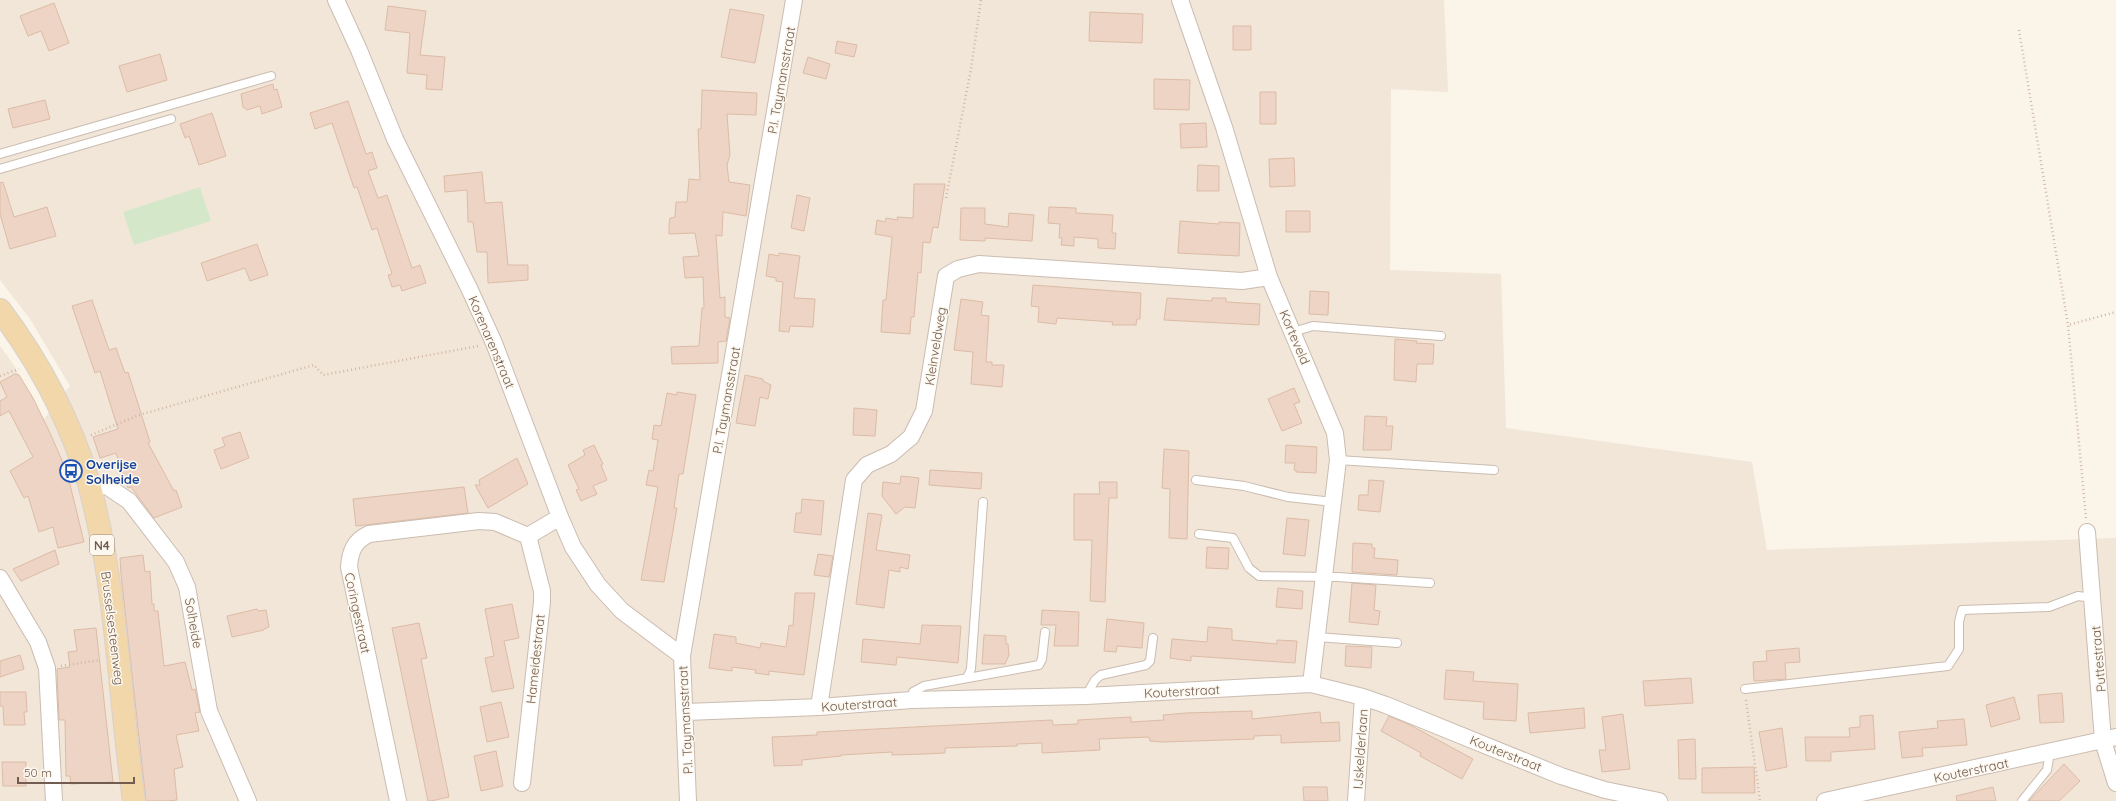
<svg xmlns="http://www.w3.org/2000/svg" width="2116" height="801" font-family="Quicksand,sans-serif">
	<rect width="100%" height="100%" fill="#faf4e9"/>
	<!-- residential -->
	<path fill="#f1e6d8" d="M0,0H1444L1448,92L1391,89L1390,270L1501,274L1506,428L1752,462L1767,550L2116,538V801H0V346L13,364L44,419L70,386L30,319L0,280Z"/>
	<!-- pitch -->
	<path fill="#d5e7c9" d="M200,187L211,221L134,245L123,212Z"/>
	<!-- building -->
	<path fill="#edd4c4" stroke="#ddbba6" d="M54,3L69,43L49,51L41,31L28,36L20,16Z
		M388,6L426,11L420,55L445,57L442,90L426,89L427,75L407,73L410,33L385,30Z
		M730,9L764,15L755,63L721,57Z
		M1090,12L1143,14L1142,43L1089,41Z
		M1233,26H1251V50H1233Z
		M837,41L857,45L854,57L835,53Z
		M160,54L167,80L127,92L119,66Z
		M808,57L830,64L826,79L803,73Z
		M1154,79L1190,80L1189,110L1154,109Z
		M273,84L274,90L277,89L282,107L262,114L260,106L247,110L243,107L241,94Z
		M702,90L757,93L756,115L727,114L730,155L727,165L729,182L750,185L746,216L723,212L722,236L716,235L720,298L725,297V317L730,318L726,341L718,342V363L672,364L671,347L699,346L702,308H704L703,277L685,278L683,257L699,256L695,233L669,234V224L670,218L675,217L676,202H687L689,179L700,180L698,129H701Z
		M1260,92H1276V124H1260Z
		M45,100L50,119L13,128L8,109Z
		M348,101L366,154L372,152L377,168L368,171L378,198L387,195L412,268L420,265L426,283L402,291L400,285L392,287L388,275L392,274L377,228L372,230L357,187L354,188L332,123L315,129L310,113Z
		M212,113L226,156L199,165L189,136L185,138L180,124Z
		M1206,123L1207,147L1181,148L1180,124Z
		M1294,158L1295,186L1270,187L1269,159Z
		M1198,165L1219,166V191H1197Z
		M482,172L485,203L502,202L508,265H528V280L488,283L487,252H477L473,222H468L467,190L445,192L444,176Z
		M3,182L14,217L47,207L56,236L10,249L0,214V183Z
		M914,184H945L938,228L933,227L930,243L923,242L921,273L918,272L914,317H911L910,334L881,332L883,300H886L892,237L875,234L877,220L885,222L886,218L898,220L897,217L913,218Z
		M797,195L810,198L804,231L791,228Z
		M1049,207L1076,208V213L1113,215L1112,233H1116L1115,249L1098,248V239L1074,237V246L1061,245L1062,238H1059L1060,224L1048,223Z
		M961,208H985V224L1008,227L1009,213L1034,215L1032,241L985,238V241L960,240Z
		M1286,211H1310V232H1286Z
		M1180,221L1219,224V222L1240,223L1239,256L1178,253Z
		M257,244L268,275L250,281L245,268L207,281L201,263Z
		M779,253L800,256L794,298L815,299L813,327L790,326L789,332L779,331L783,282L776,281V278L766,276L769,254L779,256Z
		M1033,285L1141,293L1140,319H1137L1136,325H1112L1113,322L1057,318L1056,324L1038,322L1039,307L1031,306Z
		M1310,291L1329,292L1328,315L1309,314Z
		M1167,298L1212,301V298H1226V302L1260,304L1259,325L1164,320Z
		M961,299L983,302L981,315L989,316L986,362H992V365H1004L1002,387L971,384L973,352L954,350Z
		M92,300L109,350L116,348L125,373L128,372L150,442L148,443L174,491L176,490L182,507L154,518L131,487L128,488L116,453L100,458L93,437L118,429L100,371L95,373L72,306Z
		M1395,339L1417,341L1416,343L1434,344L1433,364H1417L1416,382L1394,380Z
		M15,374L19,375L33,398L50,433L67,472L84,542L58,548L53,527L39,532L28,496L24,498L10,471L33,457L9,411L0,416V401L7,397L0,382Z
		M745,375L763,379V381L771,385L768,399L760,397L755,426L736,423Z
		M1294,388L1300,402L1294,404L1302,423L1282,431L1268,399Z
		M677,392L696,395L683,474H679L674,508H677L664,582L641,580L658,487L646,485L649,470L653,471L658,440L652,439L654,425L661,426L667,393L677,395Z
		M854,408L877,410L875,436L853,435Z
		M1365,416L1387,417L1386,426H1393L1391,450H1363Z
		M240,432L249,458L221,469L214,450L225,446L222,438Z
		M594,445L603,464L601,465L607,480L593,486L597,494L581,501L576,490L579,489L568,465L585,455L583,450Z
		M1286,445L1317,447L1316,473L1296,472V470H1294L1295,463H1285Z
		M1164,449L1189,451L1187,539L1169,538L1170,489L1162,488Z
		M517,458L528,484L488,508L475,485H480L479,480Z
		M930,470L982,473L981,489L929,485Z
		M901,476L919,478L915,508L905,507L896,514L882,496L883,482L900,484Z
		M1369,480L1384,481L1380,512L1358,510L1359,495H1368Z
		M1099,482H1117V498H1109L1105,602L1090,601L1092,540H1074V494H1100Z
		M464,487L468,513L356,526L353,499Z
		M802,499L824,501L821,535L794,532L796,513H801Z
		M868,513L882,515L876,550L910,555L908,569L900,567V572L889,570L884,608L856,604Z
		M1287,518L1309,520L1305,556L1283,554Z
		M1353,543L1372,544V548H1375L1374,558L1398,560L1397,575L1352,572Z
		M1207,547L1229,548L1228,569L1206,568Z
		M55,550L59,564L21,581L13,569Z
		M818,554L833,556L829,577L814,575Z
		M143,555L145,572L150,571L152,604H154V611H158L164,666L185,662L192,690L195,689L200,712L195,713L199,731L176,735L183,767L174,769L177,800L168,801H146L121,574L120,558Z
		M1352,583L1376,585L1374,610L1380,611L1378,625L1349,622Z
		M1278,588L1303,591L1302,609L1276,607Z
		M795,593H815L804,675L769,671V675L755,673L756,670L732,667V671L709,668L714,634L736,637V643L760,648L761,643L786,647L789,625L793,626Z
		M512,604L519,638L504,641L514,688L492,692L485,658L494,656L485,609Z
		M257,609L258,611L266,610L269,627L264,629V630L232,637L227,616Z
		M1042,610L1079,612L1078,646H1054L1056,625H1041Z
		M1107,619L1144,623L1142,648L1117,646L1116,652L1104,651Z
		M419,623L427,658L421,659L449,797L431,801H428L392,628Z
		M922,625L961,626L958,663L897,657L896,665L861,662L863,639L920,644Z
		M1208,627L1232,629V640L1277,644V640L1297,641L1295,663L1191,656V661L1170,658L1172,639L1207,642Z
		M96,628L113,782L71,784L70,776H66L65,720H59L57,669L70,667L68,652L77,651L74,630Z
		M984,635L1006,636V644H1008L1009,655L1005,664H982Z
		M1346,646L1372,647L1371,668L1345,666Z
		M1799,648L1800,662L1785,663L1786,679L1754,681L1753,662L1767,661L1766,651Z
		M20,655L24,669L0,677V661Z
		M1446,670L1474,672L1473,681L1518,684L1516,721L1483,719L1484,702L1444,699Z
		M1691,678L1693,703L1645,706L1643,681Z
		M0,692H26L27,712H24L25,725H4L3,706H0Z
		M2062,693L2064,722L2040,723L2038,695Z
		M2014,697L2020,719L1991,727L1986,705Z
		M501,702L509,737L487,742L480,707Z
		M1584,708L1585,728L1530,733L1528,713Z
		M1252,711V719L1320,712L1321,723L1339,722L1340,741L1281,743V735L1254,736V739L1163,742L1150,741L1149,737L1099,739L1100,750L1042,753V743L1017,744V746L945,748V753L925,754L892,755V752L841,755V756L802,760V765L774,766L772,737L817,735V732L1052,720L1053,725L1078,724V720L1131,717V722L1164,720L1163,715L1186,713Z
		M1623,714L1630,769L1602,772L1599,750H1606L1602,717Z
		M1873,715L1875,749L1831,752V761H1806L1805,737H1850L1849,728L1860,727V716Z
		M1389,716L1410,725L1473,759L1462,779L1420,756L1421,753L1381,731Z
		M1964,719L1967,745L1922,748L1923,756L1902,758L1899,732L1938,728L1937,721Z
		M1782,728L1787,767L1766,771L1759,732Z
		M1695,739L1696,779H1679L1678,740Z
		M496,751L503,786L481,791L474,756Z
		M2,762H26V786H3Z
		M2064,764L2080,781L2059,801H2029Z
		M1754,767L1755,793H1702V768Z
		M1303,787H1327L1328,801H1304Z
		M1993,787L1996,801H1957L1956,796Z"/>
	<g fill="none" stroke-linecap="round" stroke-linejoin="round">
		<!-- lane casing -->
		<g stroke="#cbbcb0" stroke-width="10">
			<path id="lane" d="M0,154L271,76
				M0,169L171,119
				M1293,332L1313,326L1441,336
				M1338,460L1494,470
				M1196,480L1244,486L1288,497L1333,502
				M1199,534L1233,538L1249,568L1259,576L1337,577L1430,583
				M1317,637L1397,643
				M967,678L971,669L983,502
				M1745,689L1948,666L1959,649V622L1962,610L2049,607L2078,596L2093,598
				M1086,696L1095,680L1101,675L1146,665L1150,661L1153,638
				M912,700L913,692L924,686L1039,665L1042,659L1045,632
				M2022,801L2047,770L2050,752"/>
		</g>
		<!-- street casing -->
		<g stroke="#cbbcb0" stroke-width="18">
			<path id="street" d="M336,0L359,50L395,139L469,288L494,343L560,517L573,547L598,585L622,611L682,656
				M1180,0L1224,127L1269,277L1335,433L1338,460L1311,684
				M88,483L108,487L129,501L176,562L187,587L209,711L248,801
				M2087,532L2103,741L2116,783
				M0,578L38,642L47,668L54,801
				M819,707L854,480L867,465L891,454L911,437L924,411L946,276L958,269L979,264L1242,281L1269,277
				M686,712L819,707L912,700L1086,696L1311,684L1363,697L1386,705L1561,776L1605,790L1659,801
				M522,783L542,602V591L528,536
				M398,801L349,567C350,552 354,541 369,534L479,521L495,522L528,536L560,517
				M688,801L682,656L794,0
				M1356,801L1363,697
				M1825,801L2116,737"/>
		</g>
		<!-- primary casing -->
		<g stroke="#d8d1ce" stroke-width="24">
			<path id="primary" d="M0,310C39,362 71,422 89,484C117,587 119,696 134,801"/>
		</g>
		<!-- path -->
		<path stroke="#d2b7a7" stroke-width="2.5" stroke-dasharray="1 3" stroke-linecap="butt" d="M2019,30L2068,325
			M946,198L971,69L981,0
			M0,376L19,369
			M91,435L139,415L314,365L323,375L478,346
			M2086,518L2068,325L2116,312
			M61,666L100,660
			M1746,700L1760,801"/>
		<!-- lane -->
		<use href="#lane" stroke="#fff" stroke-width="8"/>
		<!-- street -->
		<use href="#street" stroke="#fff" stroke-width="16"/>
		<!-- primary -->
		<use href="#primary" stroke="#f1d7a9" stroke-width="22"/>
	</g>
	<!-- icons -->
	<defs>
		<g id="bus-ring" transform="scale(1.15)"><circle r="9.5" fill="#fdf8ef" stroke="#1a4fb4" stroke-width="1.5"/><path d="M-5-6H5V4H4V6H2V4H-2V6H-4V4H-5ZM-3.5-4V0h7V-4ZM-3.5 1.2v1.5H-2V1.2ZM2 1.2v1.5H3.5V1.2Z" fill="#1a4fb4"/></g>
	</defs>
	<g fill-rule="evenodd">
		<use href="#bus-ring" x="71" y="471"/>
	</g>
	<g text-anchor="middle" dominant-baseline="central" stroke-width="3" stroke-linejoin="round" paint-order="stroke">
		<!-- shield labels -->
		<rect fill="#fdf8ef" stroke="#9c8b7f" stroke-width="1" x="90" y="535" width="24" height="20" rx="3"/>
		<g font-size="12" font-weight="bold" fill="#725c4f">
			<text x="102" y="545">N4</text>
		</g>
		<!-- street labels -->
		<g font-size="13" fill="#725c4f" stroke="#fdf8ef">
			<text transform="translate(781 80) rotate(-80)">P.I. Taymansstraat</text>
			<text transform="translate(1295 337) rotate(67)">Korteveld</text>
			<text transform="translate(492 342) rotate(67)">Korenarenstraat</text>
			<text transform="translate(935 346) rotate(-81)">Kleinveldweg</text>
			<text transform="translate(726 400) rotate(-80)">P.I. Taymansstraat</text>
			<text transform="translate(358 613) rotate(78)">Coringestraat</text>
			<text transform="translate(194 623) rotate(80)">Solheide</text>
			<text transform="translate(113 628) rotate(83)">Brusselsesteenweg</text>
			<text transform="translate(535 659) rotate(-84)">Hameidestraat</text>
			<text transform="translate(2098 659) rotate(-95)">Puttestraat</text>
			<text transform="translate(1182 691) rotate(-3)">Kouterstraat</text>
			<text transform="translate(859 704) rotate(-4)">Kouterstraat</text>
			<text transform="translate(685 720) rotate(-93)">P.I. Taymansstraat</text>
			<text transform="translate(1360 749) rotate(-86)">IJskelderlaan</text>
			<text transform="translate(1506 753) rotate(22)">Kouterstraat</text>
			<text transform="translate(1971 770) rotate(-12)">Kouterstraat</text>
		</g>
		<!-- transit labels -->
		<g font-size="13" font-weight="bold" fill="#164399" stroke="#fdf8ef" text-anchor="start">
			<text x="86" y="464">Overijse<tspan x="86" dy="15">Solheide</tspan></text>
		</g>
	</g>
	<!-- scale -->
	<path d="M18 777v6h116v-6" fill="none" stroke="#725c4f" stroke-width="2"/>
	<text x="24" y="777" font-size="12" fill="#725c4f" stroke="#fdf8ef" stroke-width="3" paint-order="stroke">50 m</text>
</svg>
